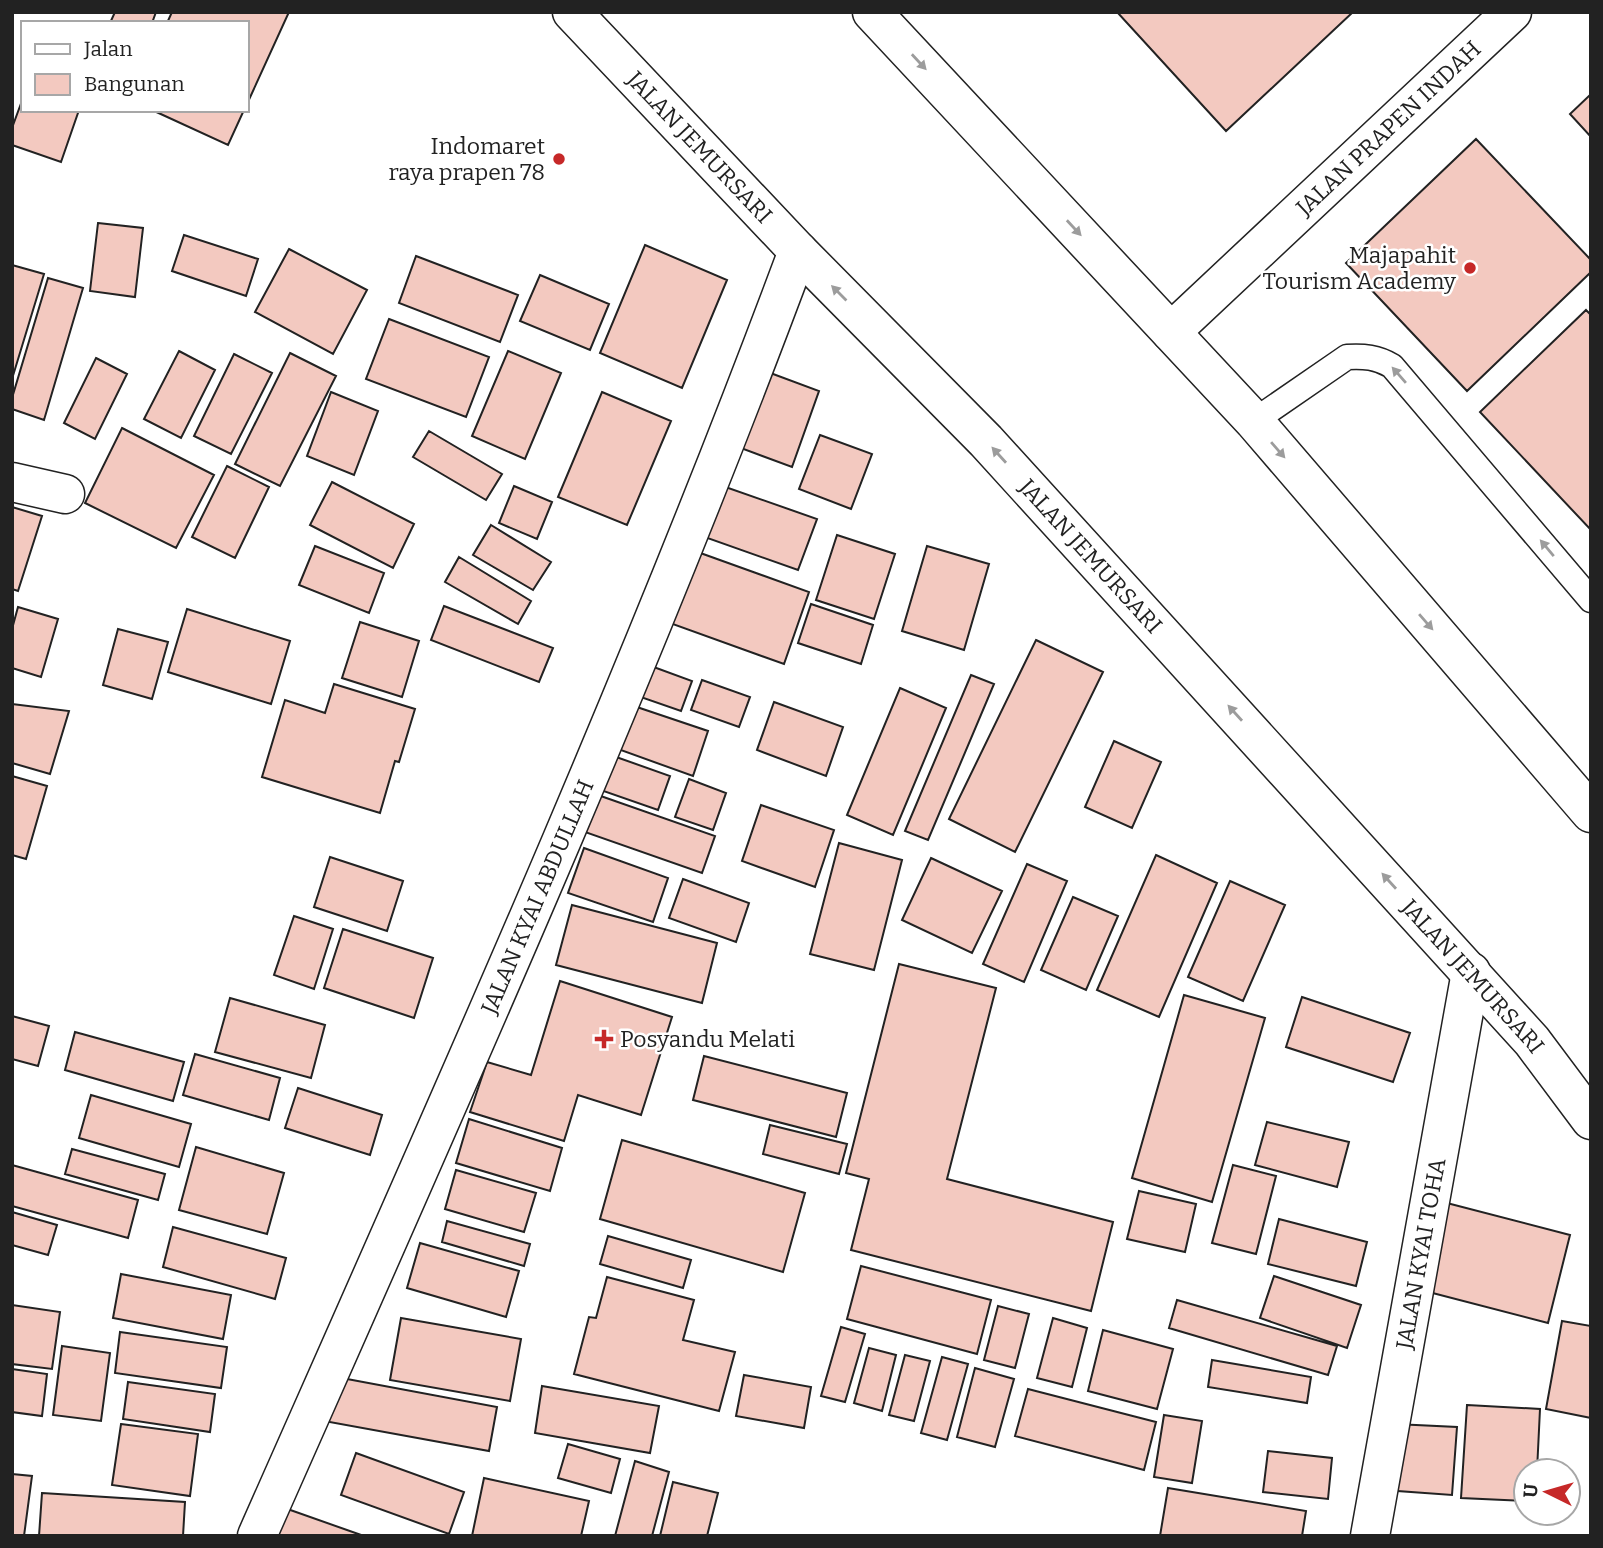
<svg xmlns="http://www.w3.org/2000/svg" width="1603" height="1548" font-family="Bitter,serif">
	<rect width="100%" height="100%" fill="#fff"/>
	<!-- building -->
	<path fill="#f3c9c0" stroke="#222" stroke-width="2" d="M115,12H156L152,23H110Z
		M172,12H289L247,104V23H167Z
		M1117,12H1353L1226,131Z
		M1591,94V137L1570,114Z
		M23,98V110H79L61,162L12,145V128Z
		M152,110H244L228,145Z
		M1476,139L1591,260V272L1467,391L1346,263Z
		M98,223L143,228L135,297L90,291Z
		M184,235L258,259L246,296L172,271Z
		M645,245L727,280L682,388L600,353Z
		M289,249L367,290L333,354L255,312Z
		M416,256L518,295L500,342L399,303Z
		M12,265L44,274L12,379Z
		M540,275L609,304L590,350L520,321Z
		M48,278L83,288L44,420L12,409V398Z
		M1586,310L1591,315V530L1480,412Z
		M389,319L489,357L466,417L366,379Z
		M179,351L215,370L181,438L144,419Z
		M508,351L561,373L525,459L472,436Z
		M290,353L336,376L280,486L235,464Z
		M234,354L272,373L231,454L194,436Z
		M96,358L127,374L95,439L64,423Z
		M765,371L819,391L792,467L738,447Z
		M331,392L378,411L354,475L307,456Z
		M602,392L671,421L627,525L558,497Z
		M122,428L214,475L176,548L85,503Z
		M429,431L502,474L486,500L413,457Z
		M820,435L872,454L851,509L799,489Z
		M227,466L269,487L235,558L192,537Z
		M332,482L414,524L393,568L310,525Z
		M714,483L817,519L798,570L696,534Z
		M514,486L552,502L537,539L499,523Z
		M12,507L42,516L18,591L12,589Z
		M491,525L551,562L533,590L473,555Z
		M837,535L895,554L874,619L816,600Z
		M315,546L384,573L369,613L299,585Z
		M927,546L989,564L964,650L902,631Z
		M692,550L809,592L784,664L667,622Z
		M459,557L531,601L518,624L445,582Z
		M811,604L873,625L861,664L798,643Z
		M444,606L553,648L539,682L431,640Z
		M18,607L58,619L41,677L12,668V629Z
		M187,609L290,641L271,704L168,672Z
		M360,622L419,641L402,697L342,678Z
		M118,629L168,642L152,699L103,685Z
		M1036,640L1103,672L1015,852L949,819Z
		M640,662L692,681L681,711L629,693Z
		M971,675L994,684L928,840L905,831Z
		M702,680L750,697L739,727L691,710Z
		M334,684L415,709L399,762L395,761L380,813L262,777L285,700L325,713Z
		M900,688L946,708L893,835L847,815Z
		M619,701L708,731L693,776L604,744Z
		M774,702L843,727L826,776L757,750Z
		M12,704L69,711L50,774L12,763Z
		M1114,741L1161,762L1132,828L1085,807Z
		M602,752L670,776L658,810L589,786Z
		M12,776L47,786L26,859L12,855Z
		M689,779L726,793L713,830L675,817Z
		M595,794L715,836L702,873L582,831Z
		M761,805L834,830L815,887L742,861Z
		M839,843L902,860L874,970L810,954Z
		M584,848L668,878L653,922L568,893Z
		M1156,855L1217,883L1159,1017L1097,990Z
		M330,857L403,881L387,931L314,907Z
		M931,858L1002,891L972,953L902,920Z
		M1027,864L1067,881L1024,982L983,964Z
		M683,879L749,903L736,942L669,918Z
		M1230,881L1285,905L1243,1001L1188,977Z
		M1073,897L1118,916L1086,990L1041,970Z
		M572,905L717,943L702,1003L556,965Z
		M294,916L333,929L314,989L274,975Z
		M343,929L433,958L414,1018L324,988Z
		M899,964L996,988L947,1179L1113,1222L1091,1311L851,1250L869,1179L846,1173Z
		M560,981L672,1017L641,1115L578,1095L564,1141L470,1112L487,1062L531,1075Z
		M1184,995L1265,1018L1212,1202L1132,1178Z
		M1302,997L1410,1033L1393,1082L1286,1047Z
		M230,998L325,1025L311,1078L215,1052Z
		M12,1016L49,1026L38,1066L12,1059Z
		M75,1032L184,1062L173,1101L65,1070Z
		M195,1054L280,1078L269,1120L183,1095Z
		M704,1056L847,1093L836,1137L693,1100Z
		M298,1088L382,1115L370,1155L285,1128Z
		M91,1095L191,1124L179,1167L79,1138Z
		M469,1119L562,1148L550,1191L456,1163Z
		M1267,1122L1349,1142L1337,1187L1255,1165Z
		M770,1125L847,1144L839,1174L763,1154Z
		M622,1140L805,1193L783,1272L600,1219Z
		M196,1147L284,1173L267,1234L179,1210Z
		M72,1149L165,1174L158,1200L65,1174Z
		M12,1165L138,1200L128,1238L12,1206Z
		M1233,1165L1276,1176L1256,1254L1212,1243Z
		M456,1170L536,1193L524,1232L445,1209Z
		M1139,1191L1196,1204L1185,1252L1127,1239Z
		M1443,1202L1570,1235L1548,1323L1421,1290Z
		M12,1212L57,1225L48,1255L12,1245Z
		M1279,1219L1367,1242L1356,1286L1268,1264Z
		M447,1221L530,1244L524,1266L442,1242Z
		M173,1227L286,1258L275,1299L163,1267Z
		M608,1236L691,1260L683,1288L600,1264Z
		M420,1243L519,1271L506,1317L407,1288Z
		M861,1266L991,1300L977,1354L847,1319Z
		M121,1274L231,1295L223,1339L113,1318Z
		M1274,1276L1361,1305L1347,1348L1260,1318Z
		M607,1277L694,1300L683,1340L735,1352L719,1411L574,1374L589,1317L596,1318Z
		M1177,1300L1337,1346L1328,1375L1169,1328Z
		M12,1305L60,1312L52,1369L12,1364Z
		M998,1306L1029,1314L1015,1368L984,1360Z
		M401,1318L521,1339L510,1401L390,1380Z
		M1053,1318L1087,1328L1072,1387L1037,1378Z
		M1562,1321L1591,1326V1418L1546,1409Z
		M841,1327L865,1334L845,1402L821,1396Z
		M1103,1330L1173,1349L1157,1409L1088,1391Z
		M120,1332L227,1347L221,1388L115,1373Z
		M62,1346L110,1353L101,1421L53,1415Z
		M869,1348L896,1355L882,1411L854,1403Z
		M905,1355L930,1361L914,1421L889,1415Z
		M942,1357L968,1364L947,1440L921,1433Z
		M1212,1360L1311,1377L1307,1403L1208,1387Z
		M975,1368L1014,1379L995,1447L957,1437Z
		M12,1369L47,1374L42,1416L12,1412Z
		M744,1375L811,1387L804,1428L736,1416Z
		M331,1376L497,1407L489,1451L324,1421Z
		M128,1382L215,1394L210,1432L123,1419Z
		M542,1386L659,1406L650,1453L535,1433Z
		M1028,1389L1156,1422L1144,1470L1015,1436Z
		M1467,1405L1540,1409L1537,1471H1526V1501L1461,1498Z
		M1164,1415L1202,1421L1192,1483L1154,1477Z
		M121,1424L198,1434L190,1496L112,1485Z
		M1395,1424L1457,1427L1452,1495L1384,1490Z
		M568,1444L620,1459L611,1493L558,1478Z
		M1268,1451L1332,1458L1328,1499L1263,1492Z
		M356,1453L464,1492L449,1534L341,1495Z
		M635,1461L669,1472L652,1536H615Z
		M12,1474L32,1476L24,1536H12Z
		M484,1478L589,1501L581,1536H472Z
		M673,1482L718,1493L707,1536H660Z
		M1168,1488L1306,1511L1302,1536H1160Z
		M42,1493L185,1502L183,1536H39Z
		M279,1506L364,1536H268Z"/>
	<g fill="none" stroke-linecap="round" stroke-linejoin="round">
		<!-- service casing -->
		<g stroke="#222" stroke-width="27">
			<path id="service" d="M1254,421L1347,357C1364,356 1377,357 1392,366L1591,600"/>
		</g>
		<!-- minor casing -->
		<g stroke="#222" stroke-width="41">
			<g id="minor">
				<path id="s1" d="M1171,332L1512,12"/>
				<path d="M12,482L65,494"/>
				<path id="s2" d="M257,1536C445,1111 636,687 798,251"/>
				<path id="s3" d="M1370,1536L1471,972"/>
			</g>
		</g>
		<!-- primary casing -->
		<g stroke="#222" stroke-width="41">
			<g id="primary">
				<path id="s4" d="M572,12L798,251L986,441L1532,1041L1591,1120"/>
				<path d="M872,12L1254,421L1591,813"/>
			</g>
		</g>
		<!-- service -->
		<use href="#service" stroke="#fff" stroke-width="24"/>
		<!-- minor -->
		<use href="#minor" stroke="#fff" stroke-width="38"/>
		<!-- primary -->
		<use href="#primary" stroke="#fff" stroke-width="38"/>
	</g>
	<!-- one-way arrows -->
	<defs><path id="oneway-solid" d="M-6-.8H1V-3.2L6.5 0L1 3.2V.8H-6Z" transform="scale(1.75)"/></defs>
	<g fill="#9c9c9c">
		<use href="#oneway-solid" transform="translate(919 62) rotate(47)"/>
		<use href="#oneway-solid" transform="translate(1074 228) rotate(47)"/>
		<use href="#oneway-solid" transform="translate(839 293) rotate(-135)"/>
		<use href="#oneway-solid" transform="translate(1399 375) rotate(-131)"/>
		<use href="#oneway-solid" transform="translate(1278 450) rotate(49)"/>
		<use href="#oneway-solid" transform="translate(999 455) rotate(-132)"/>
		<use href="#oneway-solid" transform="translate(1547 548) rotate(-130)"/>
		<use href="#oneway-solid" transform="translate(1426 622) rotate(49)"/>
		<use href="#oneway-solid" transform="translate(1235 713) rotate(-132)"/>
		<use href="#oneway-solid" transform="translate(1389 881) rotate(-132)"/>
	</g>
	<!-- markers -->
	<g fill="#c62828" stroke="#fff" stroke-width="2.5">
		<circle cx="559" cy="159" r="7"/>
		<circle cx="1470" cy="268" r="7"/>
		<path d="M600.5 1028.5h7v7h7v7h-7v7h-7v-7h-7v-7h7z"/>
	</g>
	<g text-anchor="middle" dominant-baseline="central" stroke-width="5" stroke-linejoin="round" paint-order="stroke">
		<!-- street labels -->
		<g font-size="23" fill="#222" stroke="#fff">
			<text stroke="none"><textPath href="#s1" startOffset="298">JALAN PRAPEN INDAH</textPath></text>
			<text stroke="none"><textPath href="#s4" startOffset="186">JALAN JEMURSARI</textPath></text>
			<text stroke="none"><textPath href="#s4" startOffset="752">JALAN JEMURSARI</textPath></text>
			<text stroke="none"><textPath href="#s2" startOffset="698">JALAN KYAI ABDULLAH</textPath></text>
			<text stroke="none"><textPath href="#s4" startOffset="1320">JALAN JEMURSARI</textPath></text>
			<text stroke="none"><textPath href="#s3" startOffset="287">JALAN KYAI TOHA</textPath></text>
		</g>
		<!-- poi labels -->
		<g font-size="23" fill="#222" stroke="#fff" text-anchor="end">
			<text x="545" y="146">Indomaret<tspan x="545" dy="26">raya prapen 78</tspan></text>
			<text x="1456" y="255">Majapahit<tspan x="1456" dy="26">Tourism Academy</tspan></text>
			<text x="620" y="1039" text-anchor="start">Posyandu Melati</text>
		</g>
	</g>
	<!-- border -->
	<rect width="1603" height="1548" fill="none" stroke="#222222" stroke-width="28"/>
	<!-- legend -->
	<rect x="21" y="21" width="228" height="91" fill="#ffffff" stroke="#a7a7a7" stroke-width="2"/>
	<rect x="35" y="44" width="35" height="10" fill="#ffffff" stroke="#a7a7a7" stroke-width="2"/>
	<text x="84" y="56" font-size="21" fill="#222222">Jalan</text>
	<rect x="35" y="74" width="35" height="21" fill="#f3c9c0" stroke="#a7a7a7" stroke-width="2"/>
	<text x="84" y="91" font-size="21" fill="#222222">Bangunan</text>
	<!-- north arrow -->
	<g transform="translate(1547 1492) rotate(275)"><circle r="33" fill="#ffffff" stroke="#a7a7a7" stroke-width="2"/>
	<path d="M0-5L12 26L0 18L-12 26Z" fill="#c62828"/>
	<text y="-10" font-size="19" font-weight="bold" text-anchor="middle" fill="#222222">U</text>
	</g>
</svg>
